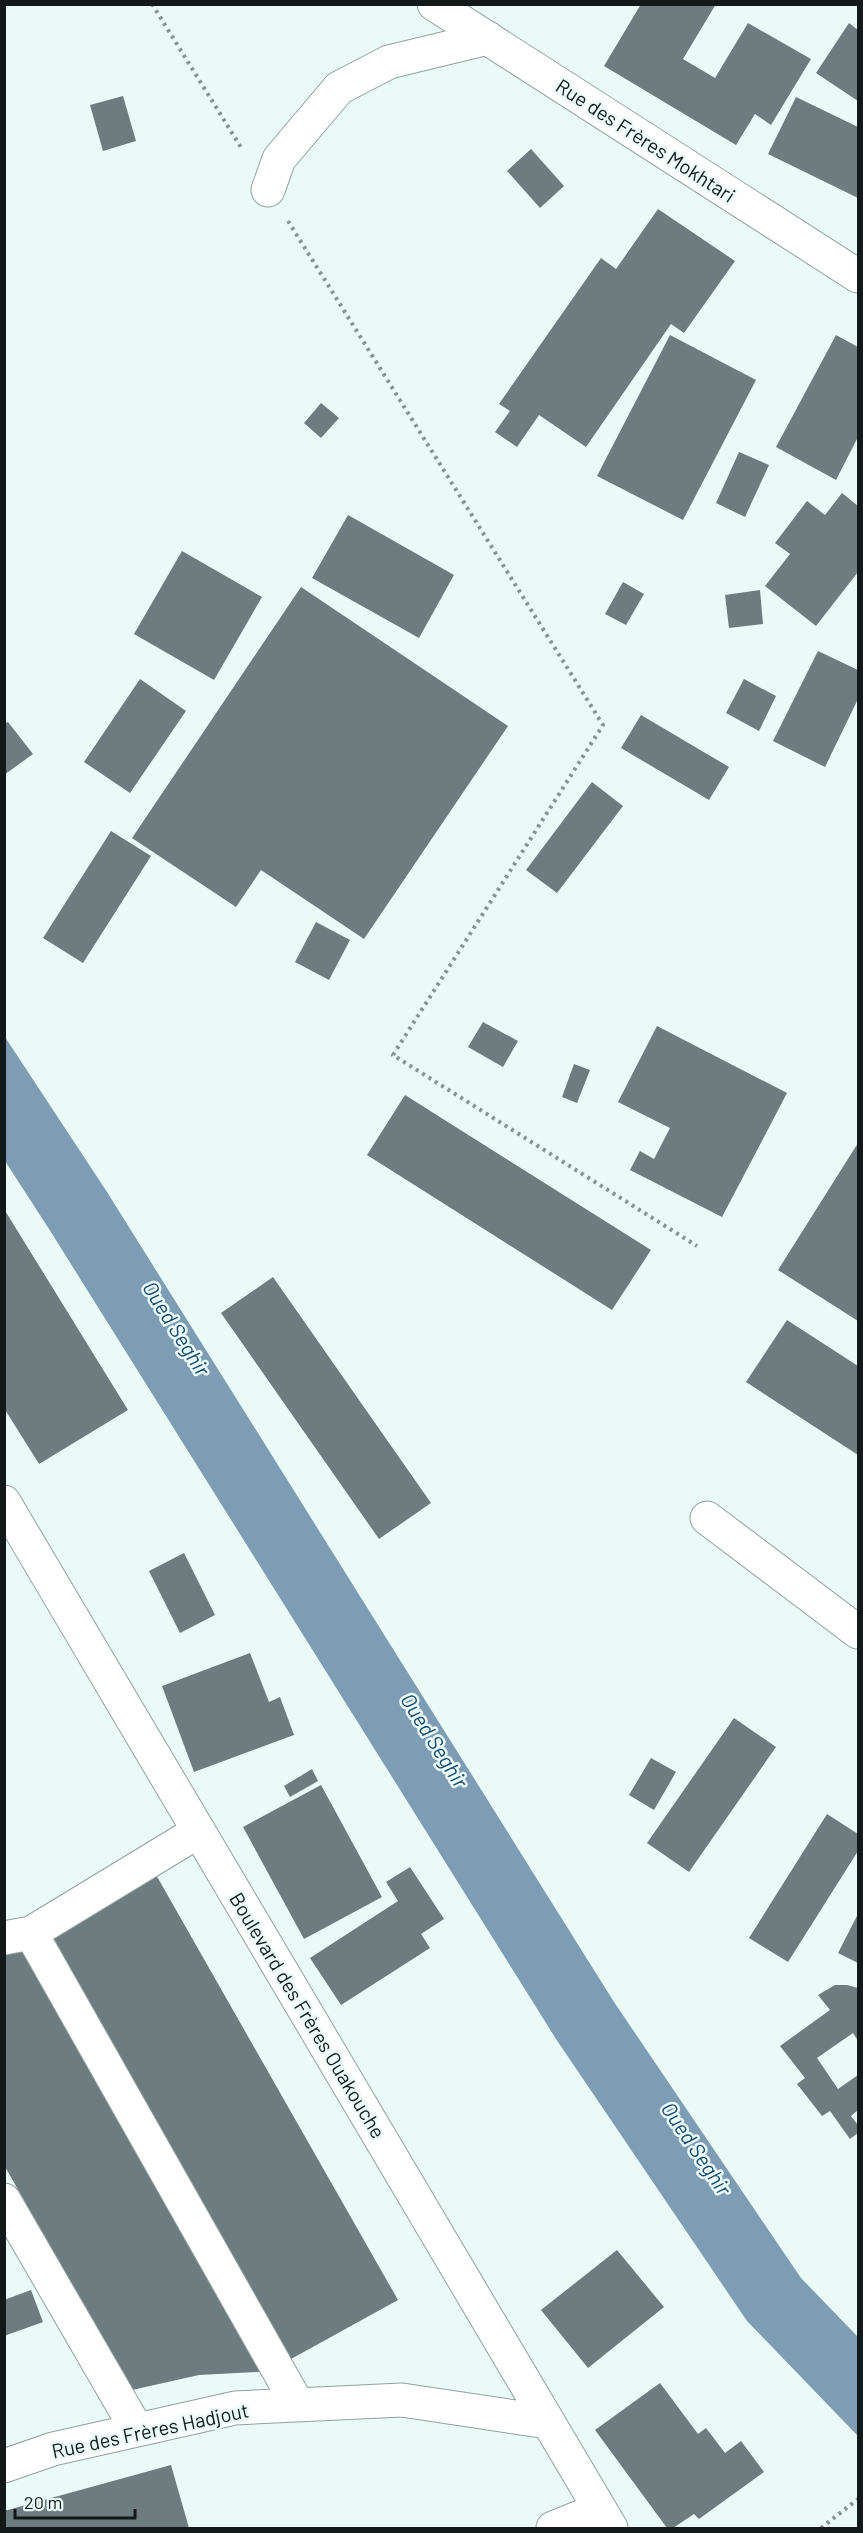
<svg xmlns="http://www.w3.org/2000/svg" width="863" height="2533" font-family="Barlow,sans-serif">
	<rect width="100%" height="100%" fill="#e9faf7"/>
	<!-- water -->
	<path fill="#7e9db4" d="M5,1037L107,1192L614,2002L801,2278L858,2337V2436L747,2321L556,2039L49,1229L5,1161Z"/>
	<!-- building -->
	<path fill="#6d7c7f" d="M641,4H716L683,59L715,78L748,23L811,59L771,125L755,114L736,145L604,66Z
		M849,23L858,30V101L816,73Z
		M123,96L136,141L103,151L90,105Z
		M796,97L858,127V198L768,154Z
		M531,149L564,186L540,208L507,171Z
		M658,209L735,261L684,333L671,324L586,447L539,415L517,447L495,432L510,411L499,404L601,258L616,269Z
		M670,335L756,380L683,520L597,476Z
		M836,335L858,347V437L836,480L776,447Z
		M321,403L339,418L321,438L304,423Z
		M739,452L769,465L745,517L716,503Z
		M842,493L858,506V572L816,626L765,586L790,554L775,543L807,501L825,515Z
		M348,515L454,575L419,638L312,578Z
		M182,551L262,597L214,680L134,634Z
		M623,582L644,594L626,625L605,614Z
		M301,587L508,726L364,939L261,870L236,907L132,838Z
		M760,590L763,624L729,628L725,595Z
		M818,651L858,670V699L825,767L773,741Z
		M140,679L186,711L130,793L84,762Z
		M744,679L776,696L759,731L726,713Z
		M641,715L729,767L709,800L621,748Z
		M8,722L33,754L4,775V724Z
		M592,782L623,806L557,893L526,870Z
		M111,831L151,856L83,963L43,938Z
		M316,922L350,940L329,980L295,962Z
		M483,1022L518,1041L503,1067L468,1047Z
		M657,1026L787,1093L722,1217L630,1170L640,1151L654,1159L670,1128L618,1102Z
		M574,1064L590,1070L577,1103L562,1097Z
		M405,1095L651,1250L612,1310L367,1155Z
		M858,1143V1321L778,1270Z
		M4,1209L128,1410L39,1464L4,1408Z
		M273,1277L431,1503L379,1539L221,1313Z
		M787,1320L858,1366V1455L746,1382Z
		M184,1553L215,1615L180,1633L149,1571Z
		M250,1653L269,1702L280,1697L294,1735L194,1772L162,1686Z
		M734,1718L776,1747L689,1872L647,1843Z
		M651,1758L676,1772L654,1810L629,1795Z
		M312,1769L318,1781L290,1797L284,1786Z
		M321,1785L382,1897L304,1939L243,1827Z
		M827,1814L858,1834V1851L788,1962L749,1938Z
		M151,1866L398,2300L282,2364L36,1930Z
		M410,1867L444,1919L421,1934L430,1948L341,2005L310,1958L398,1901L386,1882Z
		M858,1914V1963L838,1953Z
		M27,1937L273,2371L199,2375L132,2390L4,2165V1950Z
		M835,1985H847L858,1988V2041L853,2033L817,2058L838,2089L858,2075V2110L851,2116L858,2125V2133L850,2139L830,2111L822,2116L797,2084L805,2078L780,2046L830,2010L818,1995Z
		M617,2250L664,2307L588,2368L541,2310Z
		M31,2290L43,2322L4,2336V2300Z
		M660,2383L698,2434L706,2428L725,2453L741,2441L764,2472L699,2519L694,2514L673,2528H667L595,2430Z
		M171,2465L189,2528H4V2511Z"/>
	<g fill="none" stroke-linecap="round" stroke-linejoin="round">
		<!-- minor casing -->
		<g stroke="#91a19e" stroke-width="35">
			<path id="minor" d="M434,4L858,276
				M268,190L279,159L339,88L389,62L488,38
				M4,1502L611,2528
				M707,1518L858,1632
				M31,1933L298,2405
				M4,1938L31,1933L199,1831
				M4,2200L137,2430
				M4,2466L53,2449L235,2408L402,2400L548,2422
				M553,2528L600,2509"/>
		</g>
		<!-- path -->
		<path stroke="#889491" stroke-width="4" stroke-dasharray="3 4.5" stroke-linecap="butt" d="M152,4L242,149
			M288,221L603,725L393,1055L697,1246
			M821,2528L858,2499"/>
		<!-- minor -->
		<use href="#minor" stroke="#fff" stroke-width="33"/>
	</g>
	<g text-anchor="middle" dominant-baseline="central" stroke-width="5" stroke-linejoin="round" paint-order="stroke">
		<!-- street labels -->
		<g font-size="20" fill="#131918" stroke="#e9faf7">
			<text transform="translate(646 140) rotate(33)">Rue des Frères Mokhtari</text>
			<text transform="translate(308 2015) rotate(59)">Boulevard des Frères Ouakouche</text>
			<text transform="translate(150 2430) rotate(-12)">Rue des Frères Hadjout</text>
		</g>
		<!-- water labels -->
		<g font-size="21" font-style="italic" fill="#164b6d" stroke="#e9faf7">
			<text transform="translate(177 1328) rotate(58)">Oued Seghir</text>
			<text transform="translate(435 1740) rotate(58)">Oued Seghir</text>
			<text transform="translate(697 2148) rotate(56)">Oued Seghir</text>
		</g>
	</g>
	<!-- border -->
	<rect width="863" height="2533" fill="none" stroke="#131918" stroke-width="12"/>
	<!-- scale -->
	<path d="M15 2509v9h120v-9" fill="none" stroke="#131918" stroke-width="3"/>
	<text x="24" y="2509" font-size="18" fill="#131918" stroke="#e9faf7" stroke-width="4.5" paint-order="stroke">20 m</text>
</svg>
